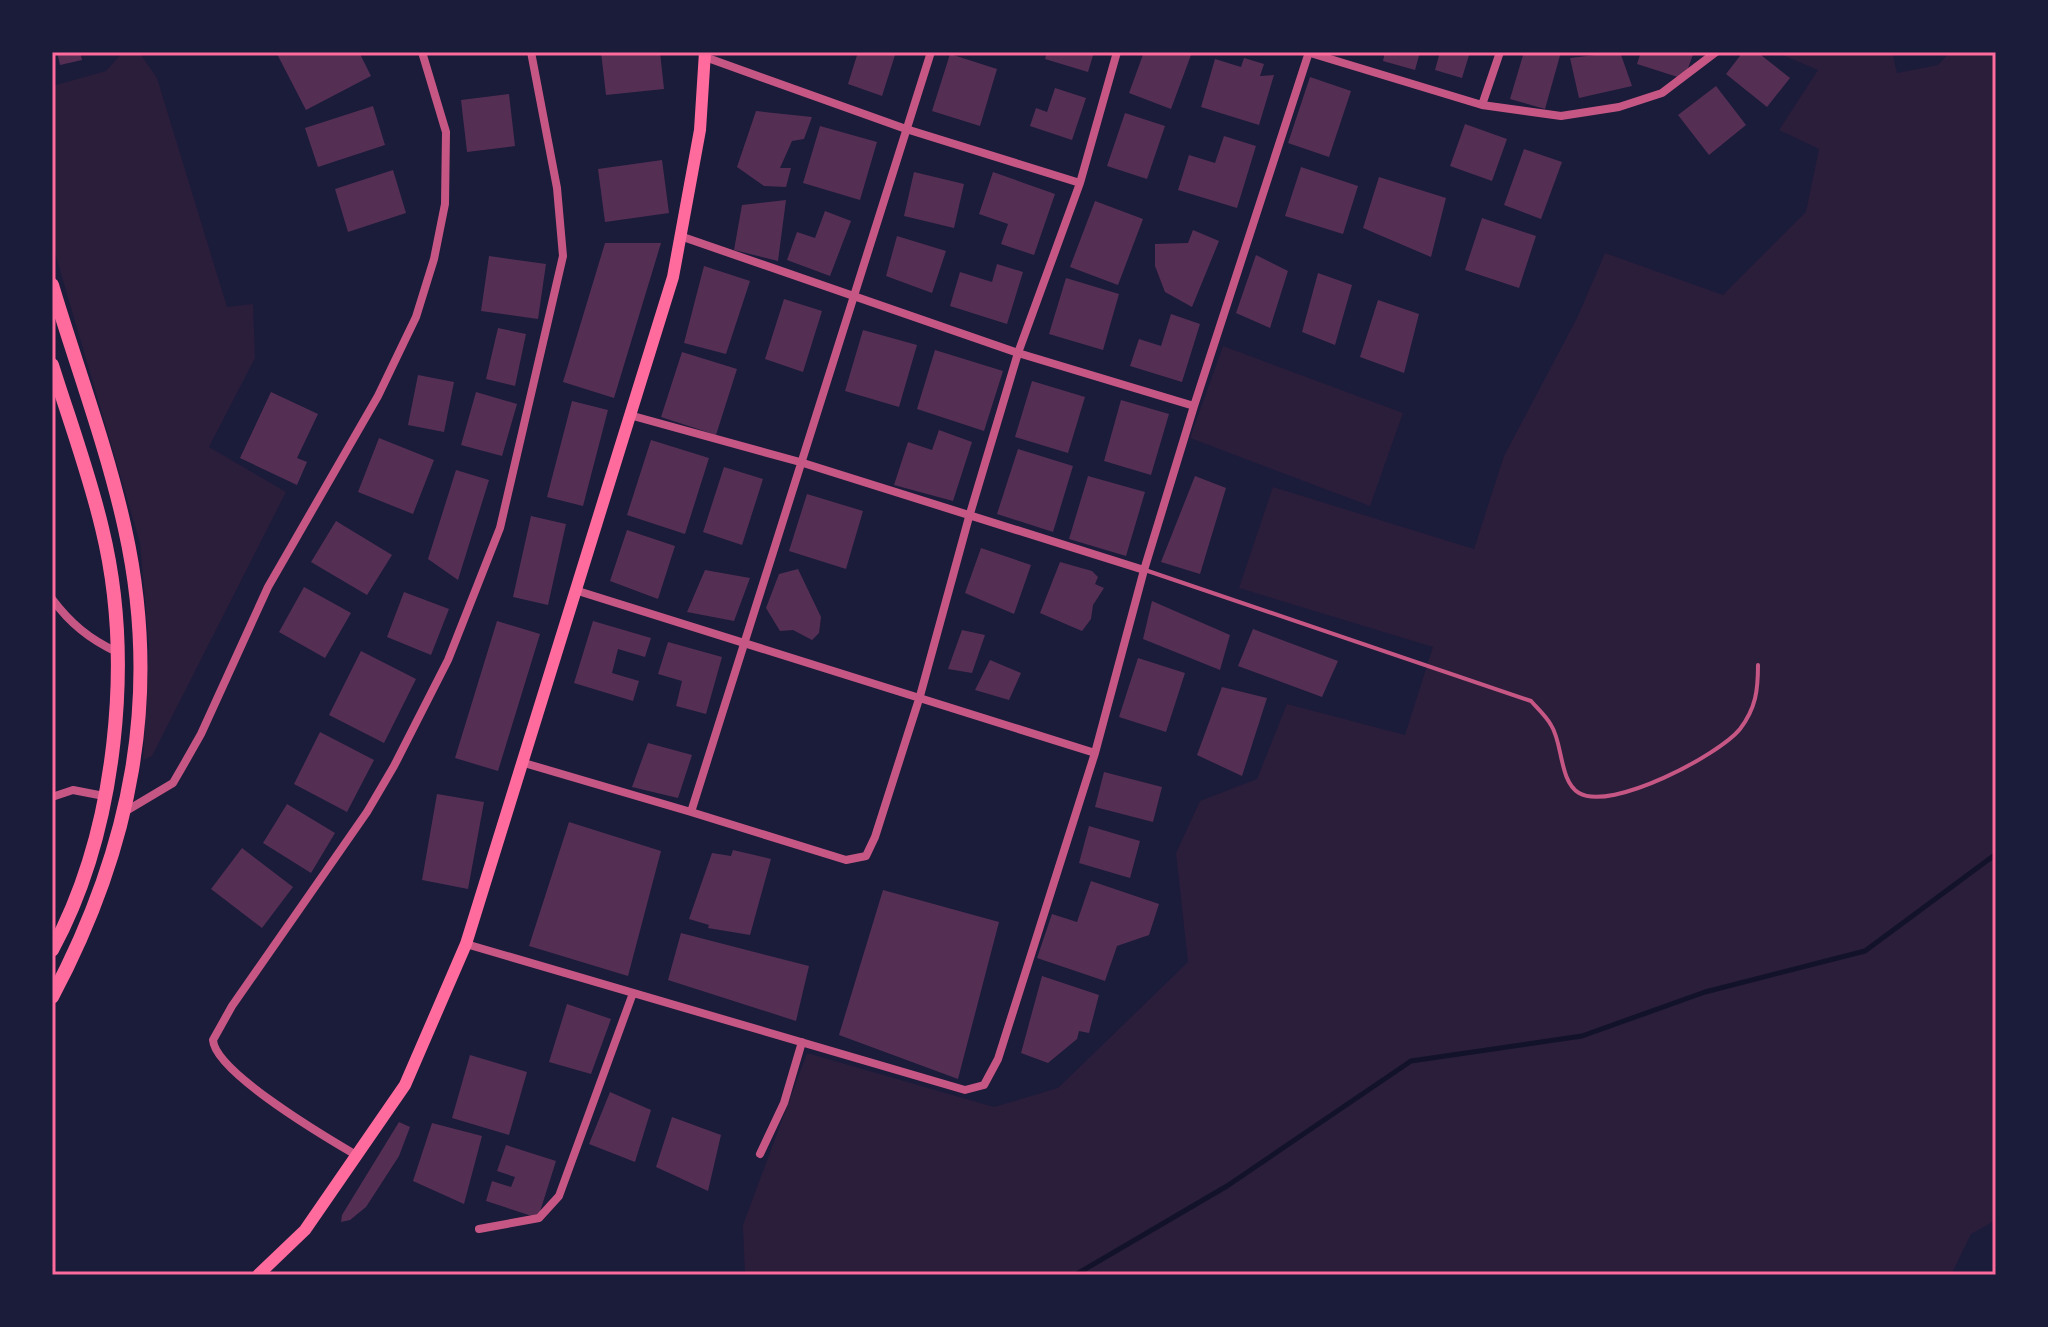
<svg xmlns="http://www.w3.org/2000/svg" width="2048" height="1327" font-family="'PT Sans',sans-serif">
	<rect width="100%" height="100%" fill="#1b1b3a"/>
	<!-- green -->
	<path fill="#2a1e3b" d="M123,52H139L157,78L227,307L253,304L255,358L209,447L286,492L152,756L143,760L149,646L140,543L52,243V90L56,85L106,71Z
		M1775,52H1892L1897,73L1938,65L1950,52H1996V1220L1971,1234L1951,1275H745L743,1225L807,1053L994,1107L1058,1088L1188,962L1176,853L1200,801L1257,779L1287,704L1405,735L1433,647L1239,588L1273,487L1474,549L1504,456L1578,316L1605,253L1723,295L1806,212L1819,149L1779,130L1818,70Z
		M1223,346L1403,413L1370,506L1190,438Z"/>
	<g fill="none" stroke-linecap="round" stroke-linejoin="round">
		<!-- stream -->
		<path stroke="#12122b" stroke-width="5" d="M1075,1275L1227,1186L1411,1061L1582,1036L1705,992L1865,951L1996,854"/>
	</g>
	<!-- building -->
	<path fill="#542f53" d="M57,52H80L82,60L60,65Z
		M276,52H359L371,76L306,110Z
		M601,52H660L664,89L606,95Z
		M858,52H896L882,96L848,84Z
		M1047,52H1094L1088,72L1045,59Z
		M1144,52L1191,55L1171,109L1129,93Z
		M1385,52H1420L1415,70L1383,61Z
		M1440,52H1470L1462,78L1435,70Z
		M1524,52H1561L1545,109L1510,99Z
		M1620,52L1632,86L1579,98L1570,58Z
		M1641,52H1694L1684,79L1637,64Z
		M1743,52H1757L1790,78L1767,107L1726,74Z
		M950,54L997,69L980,126L932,111Z
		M1244,58L1264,64L1260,76L1274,75L1259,125L1201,107L1215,59L1241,67Z
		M1310,77L1351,91L1329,157L1288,143Z
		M1716,86L1746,125L1709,155L1678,115Z
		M1055,88L1086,98L1072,140L1030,126L1036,108L1047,112Z
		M509,94L515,146L467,152L461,100Z
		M373,106L385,145L318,167L305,128Z
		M756,111L812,117L804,139L792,141L780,168H791L786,187L764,186L737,167Z
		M1125,113L1165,126L1147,179L1107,166Z
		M1465,124L1507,139L1492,181L1450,166Z
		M820,126L877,142L860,200L803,183Z
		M1224,136L1256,146L1237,208L1178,190L1189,155L1215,163Z
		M1524,149L1562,162L1541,219L1504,205Z
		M662,160L669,213L605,222L598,169Z
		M1301,167L1358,186L1343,234L1285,216Z
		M393,170L406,213L348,232L335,189Z
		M914,172L964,184L954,228L904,216Z
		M993,172L1055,194L1034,255L1001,244L1008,224L979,214Z
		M1379,177L1446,198L1431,257L1363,228Z
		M786,200L778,261L734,250L742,205Z
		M1095,201L1143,219L1118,285L1070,267Z
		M825,211L851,221L830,276L787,260L797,232L815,238Z
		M1482,218L1536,236L1519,288L1465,270Z
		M1193,230L1219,241L1192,307L1165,292L1155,266V244L1188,243Z
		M897,236L946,251L932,293L886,276Z
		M605,243H661L614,398L563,382Z
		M1256,255L1288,271L1270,328L1236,313Z
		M489,256L546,264L538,319L481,311Z
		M997,264L1023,272L1007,324L950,306L960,272L992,282Z
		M704,266L750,281L726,354L684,343Z
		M1318,273L1352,285L1335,345L1302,332Z
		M1066,278L1119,294L1103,350L1049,334Z
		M784,299L822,311L803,372L765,359Z
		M1378,300L1419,314L1404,373L1360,357Z
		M1171,314L1200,324L1182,382L1130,366L1139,339L1161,346Z
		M498,328L526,334L515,386L486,379Z
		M863,330L917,345L899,407L845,391Z
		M935,350L1003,371L984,431L917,409Z
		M682,352L737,369L716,435L661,417Z
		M418,375L454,382L444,432L408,425Z
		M1032,381L1085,397L1068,453L1015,437Z
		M271,392L318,414L297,458L307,462L297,485L240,458Z
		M476,392L517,404L502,456L461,445Z
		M1121,400L1169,414L1151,475L1104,461Z
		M572,401L608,410L583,506L547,497Z
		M939,430L972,442L953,501L894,485L908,442L932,450Z
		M379,438L434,460L413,514L358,492Z
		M651,440L709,458L685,534L627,515Z
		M1018,449L1073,466L1053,532L997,514Z
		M724,467L763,479L742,545L703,532Z
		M456,470L489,480L458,580L428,559Z
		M1088,476L1145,492L1126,556L1069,539Z
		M1195,476L1226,488L1200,574L1161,562Z
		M807,494L863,511L846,569L789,551Z
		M531,516L566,524L548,605L513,597Z
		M336,521L392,555L367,595L311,562Z
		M627,530L675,546L658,599L610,581Z
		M981,548L1031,565L1014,614L965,593Z
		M1060,562L1092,571L1098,577L1095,584L1104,588L1093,605L1091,619L1082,631L1040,613Z
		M798,569L821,617L819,633L812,640L793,630L780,631L766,608L779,574Z
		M705,570L750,578L734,621L687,612Z
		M304,587L351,613L325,658L279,632Z
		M404,592L449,609L431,655L387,637Z
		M1152,601L1230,635L1220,670L1143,639Z
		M497,621L540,634L498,771L455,758Z
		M593,621L651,638L645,657L618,649L612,673L639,681L633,701L574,683Z
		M1253,629L1338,661L1322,697L1238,666Z
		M962,630L985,635L972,673L948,669Z
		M668,642L722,657L706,714L676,706L682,681L658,674Z
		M361,651L416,679L384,743L329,715Z
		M1138,658L1185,673L1166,732L1119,717Z
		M990,660L1021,673L1009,700L975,690Z
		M1222,687L1267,698L1242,776L1197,755Z
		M320,732L374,760L347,812L294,784Z
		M648,743L692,755L678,798L632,787Z
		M1104,772L1162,787L1153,822L1095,807Z
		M437,794L484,802L468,889L422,880Z
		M287,804L335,833L311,873L263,843Z
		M569,822L661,851L628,976L529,946Z
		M1089,826L1140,841L1130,878L1079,863Z
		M242,848L293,887L262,928L211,889Z
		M733,850L771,859L750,935L708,928L709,925L689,919L712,853L731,856Z
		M1091,881L1159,904L1149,935L1117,946L1105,981L1037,958L1052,914L1077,922Z
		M883,890L999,922L958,1079L839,1035Z
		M681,933L809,966L796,1021L668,980Z
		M1042,976L1099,995L1089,1033L1079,1031L1077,1039L1048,1063L1021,1053Z
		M567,1004L611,1019L591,1074L549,1062Z
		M470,1055L527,1072L509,1135L452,1118Z
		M610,1092L651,1110L635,1162L589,1144Z
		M672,1117L721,1135L708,1191L656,1167Z
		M399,1122L410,1127L399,1156L366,1207L350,1220L341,1222L342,1215Z
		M432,1123L482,1136L464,1204L413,1181Z
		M506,1145L556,1161L538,1218L486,1201L492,1181L511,1187L515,1177L497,1171Z"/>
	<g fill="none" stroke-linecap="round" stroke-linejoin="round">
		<!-- service -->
		<path stroke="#c65784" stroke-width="4" d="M1145,570L1531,701C1538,709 1546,716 1551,725C1563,743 1559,781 1579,793C1611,812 1719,755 1740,729C1756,708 1758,690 1758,665"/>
		<!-- minor -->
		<path stroke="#c65784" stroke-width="8" d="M1307,52L1482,105L1561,116L1619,107L1662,93L1716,52
			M705,57L906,129L1080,183
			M1482,105L1500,52
			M683,237L1018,353L1194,406
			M633,416L800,462L1144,570
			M578,591L1095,753
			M52,599C70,623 89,639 117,652
			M524,763L691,812L931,52
			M52,797L73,790L104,796
			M126,811L173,783L184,764L201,734L268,587L378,396L416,317L434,259L445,204L446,132L422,52
			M691,812L846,860L866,856L875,837L920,696L969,517L1018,353L1080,183L1117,52
			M466,944L965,1090L984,1085L998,1059L1095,753L1144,570L1194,406L1309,52
			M760,1154L784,1103L802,1042
			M356,1155C327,1138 215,1072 213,1040L232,1006L367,812L394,766L448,660L500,528L563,256L557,188L531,52
			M479,1229L539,1218L559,1196L633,993"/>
		<!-- secondary -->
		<path stroke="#ff6b9d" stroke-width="12" d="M258,1275L305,1230L405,1085L466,944L673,277L700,130L705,52"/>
		<!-- primary -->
		<path stroke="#ff6b9d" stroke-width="14" d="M52,285C76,365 107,447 125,529C162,696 131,848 52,997
			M52,365C69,419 89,473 102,528C134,659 117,830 52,950"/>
	</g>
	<!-- border -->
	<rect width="2048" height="1327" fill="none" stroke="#1b1b3a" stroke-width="108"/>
	<rect x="54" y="54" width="1940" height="1219" fill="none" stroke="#ff6b9d" stroke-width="3"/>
</svg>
